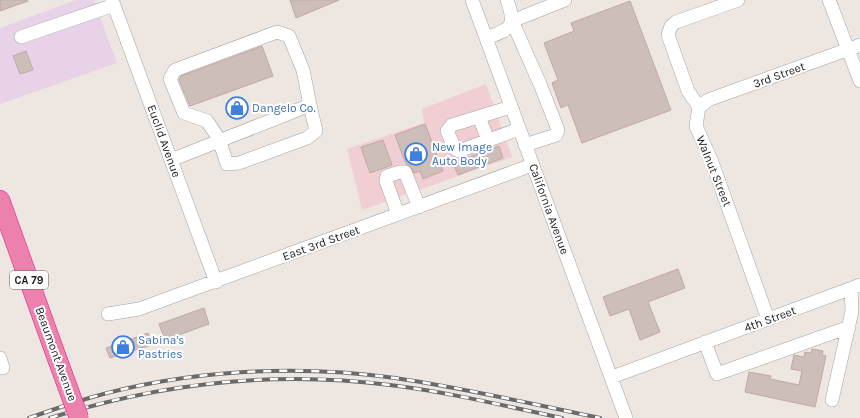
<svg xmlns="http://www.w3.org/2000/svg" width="860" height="418" font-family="Karla,sans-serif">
	<rect width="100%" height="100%" fill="#eee6e0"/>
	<!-- commercial -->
	<path fill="#f1ced4" d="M486,84L512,157L362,210L347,149L424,123L422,109Z"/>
	<!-- industrial -->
	<path fill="#e7d2e8" d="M76,0H94L117,63L0,104V28Z"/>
	<!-- building -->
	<path fill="#cebeb9" stroke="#c1a8a2" d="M0,0H27L28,1L0,11Z
		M290,0H339L296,18Z
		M630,1L671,110L582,143L568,105L561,108L552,83L558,80L544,43L574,31L571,23Z
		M262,46L273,76L190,106L179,80L181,76Z
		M26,51L33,70L20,74L13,56Z
		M425,124L443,171L423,179L420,171L414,173L410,166L406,164L395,135Z
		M383,140L392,165L370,173L361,147Z
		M499,146L503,158L458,175L453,163Z
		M678,269L685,288L648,302L660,332L640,340L629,309L610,316L603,297Z
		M204,308L209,324L165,340L159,324Z
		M148,333L152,345L110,358L106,348Z
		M812,349L823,351L822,355L826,356L815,407L745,392L749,372L771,376L770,379L799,385L802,371L791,369L794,355L804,357L805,352L811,353Z"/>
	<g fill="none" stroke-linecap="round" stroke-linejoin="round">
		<!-- minor casing -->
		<g stroke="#a3a3a3" stroke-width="14">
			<path id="minor" d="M112,0L216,282
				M472,0L626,418
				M738,0L676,22L671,26L668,35L688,91L699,107L696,126L712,162L768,319
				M829,0L860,81
				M21,37L114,5
				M486,38C510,29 517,28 507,0
				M511,107L452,125L447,131L455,149L459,151L519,129
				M699,107L708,100L860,45
				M479,117L488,140
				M525,145L556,135L558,130L540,84L512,21L565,0
				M171,160L310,105L303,70L289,36L277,32L175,70L170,79L184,113L207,121L219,139L227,164L239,163L307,138L316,131L310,105
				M398,214L386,181L387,176L400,172H405L419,207
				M108,314L139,309L532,165
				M705,342L717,374L849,327
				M0,358L3,368
				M612,377L860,285
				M832,400L852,311L851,289"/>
		</g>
		<!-- highway casing -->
		<g stroke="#e3178b" stroke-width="20">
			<path id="highway" d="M0,200L58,361"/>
		</g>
		<!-- minor -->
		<use href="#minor" stroke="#fff" stroke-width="13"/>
		<!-- highway -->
		<use href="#highway" stroke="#ec81ae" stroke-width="19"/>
		<!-- rail casing -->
		<g stroke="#6a6a6a" stroke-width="4">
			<path id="rail" d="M29,418C49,411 69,404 89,398C186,370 295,364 395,378C464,388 532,404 600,418
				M50,418C161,383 274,370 390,385C448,392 505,406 562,418"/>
		</g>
		<!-- rail -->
		<use href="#rail" stroke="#fff" stroke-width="2.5" stroke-dasharray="8" stroke-linecap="butt"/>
		<!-- highway-bridge casing -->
		<g stroke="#e3178b" stroke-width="20" stroke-linecap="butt">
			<path id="highway-bridge" d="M58,361L79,418"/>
		</g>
		<!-- highway-bridge -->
		<use href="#highway-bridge" stroke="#ec81ae" stroke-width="19"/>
	</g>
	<!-- icons -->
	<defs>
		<g id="shop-ring" transform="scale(1.15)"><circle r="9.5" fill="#fff" stroke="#3f7fe0" stroke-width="1.5"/><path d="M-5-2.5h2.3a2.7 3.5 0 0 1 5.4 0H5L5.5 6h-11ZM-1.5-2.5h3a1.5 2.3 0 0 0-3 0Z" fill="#3f7fe0"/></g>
	</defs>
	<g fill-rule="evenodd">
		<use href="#shop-ring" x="237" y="108"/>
		<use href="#shop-ring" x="416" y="154"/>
		<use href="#shop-ring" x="123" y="347"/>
	</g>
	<g text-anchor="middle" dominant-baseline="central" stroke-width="4" stroke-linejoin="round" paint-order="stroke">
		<!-- shield labels -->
		<rect fill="#fff" stroke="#606060" stroke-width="1" x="10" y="271" width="38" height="18" rx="3"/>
		<g font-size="11" font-weight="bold" fill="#1c1c1c">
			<text x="29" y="280">CA 79</text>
		</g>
		<!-- street labels -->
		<g font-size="12" fill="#1c1c1c" stroke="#fff">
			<text transform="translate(779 75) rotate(-20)">3rd Street</text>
			<text transform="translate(164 141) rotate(70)">Euclid Avenue</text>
			<text transform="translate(714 171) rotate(68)">Walnut Street</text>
			<text transform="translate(549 209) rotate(70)">California Avenue</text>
			<text transform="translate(321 243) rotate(-20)">East 3rd Street</text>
			<text transform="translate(770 319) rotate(-20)">4th Street</text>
			<text transform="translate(56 354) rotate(70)">Beaumont Avenue</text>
		</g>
		<!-- shop labels -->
		<g font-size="12" fill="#366cbe" stroke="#fff" text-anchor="start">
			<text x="252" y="108">Dangelo Co.</text>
			<text x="432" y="147">New Image<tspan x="432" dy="14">Auto Body</tspan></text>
			<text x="138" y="340">Sabina's<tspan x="138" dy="14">Pastries</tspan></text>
		</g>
	</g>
</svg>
